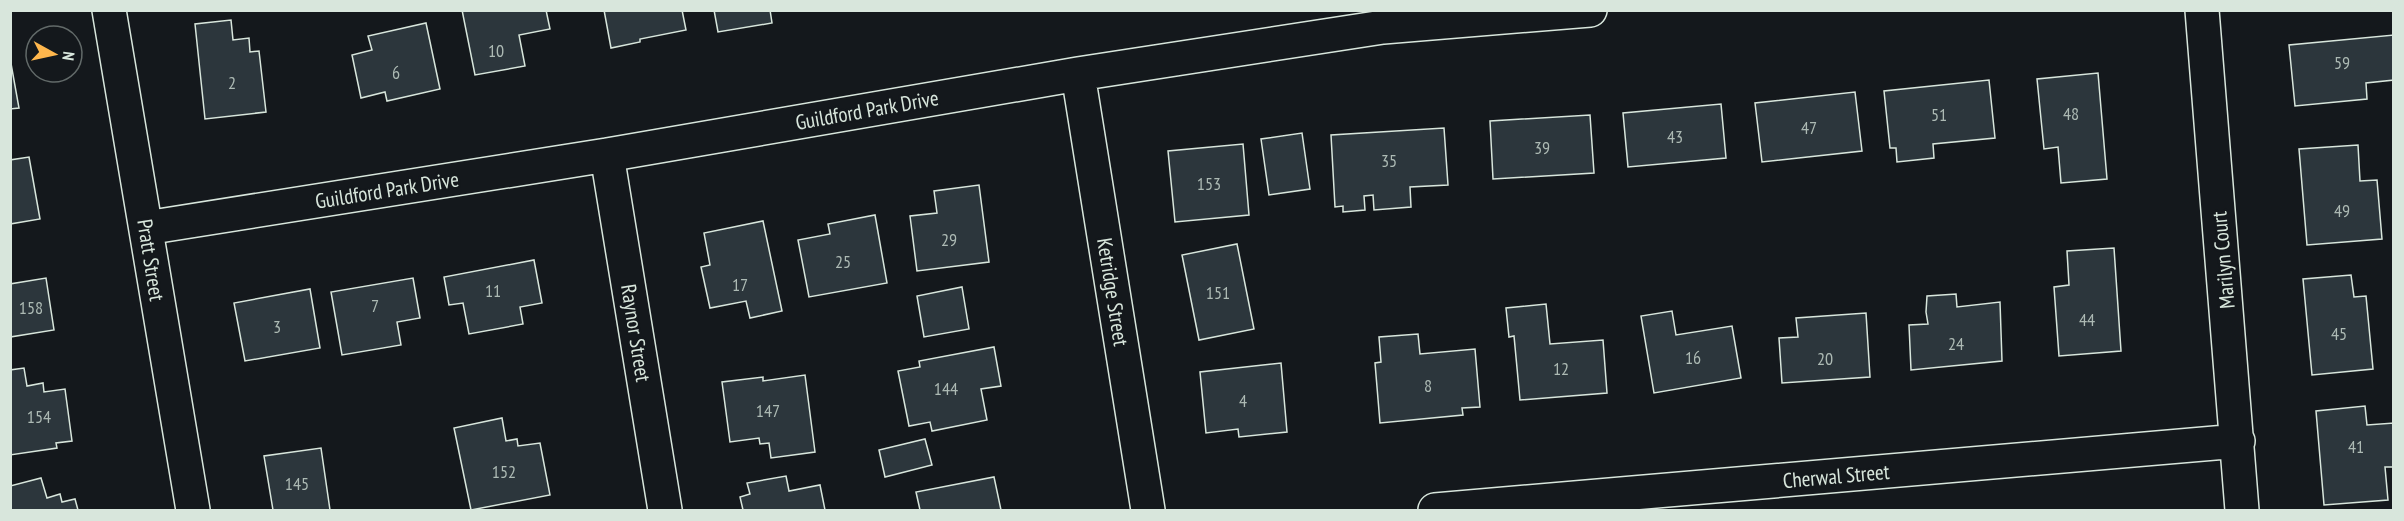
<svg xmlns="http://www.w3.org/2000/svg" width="2404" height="521" font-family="'PT Sans Narrow',sans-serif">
	<rect width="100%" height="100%" fill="#14181c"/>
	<!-- building -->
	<path fill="#2c363c" stroke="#d8e6dc" stroke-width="1.5" d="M462,10H546L550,29L519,35L525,66L475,75Z
		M604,10H682L686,30L640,39V42L611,48Z
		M714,10H770L772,23L718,32Z
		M231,20L233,40L249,38L250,52L259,51L266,112L205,119L195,24Z
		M426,23L440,89L387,101L385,92L361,98L352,55L372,50L368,36Z
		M2394,35V80L2366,83L2367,99L2295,106L2289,45Z
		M10,58L19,108L10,109Z
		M2098,73L2107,179L2061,183L2058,147L2044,149L2037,79Z
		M1989,80L1995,138L1933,144L1934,158L1897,162L1896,148H1890L1884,91Z
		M1855,92L1862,151L1762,162L1755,103Z
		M1721,104L1726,158L1628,167L1623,113Z
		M1590,115L1594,173L1493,179L1490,121Z
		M1444,128L1448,185L1410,187L1411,207L1374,210L1373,195L1364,196L1365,210L1343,212V206L1335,207L1331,135Z
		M1302,133L1310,189L1269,195L1261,139Z
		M1243,144L1249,215L1175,222L1168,151Z
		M2358,145L2360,181L2377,180L2382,239L2307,245L2299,149Z
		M29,157L40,219L10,224V160Z
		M979,185L989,262L917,271L910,216L937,213L934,191Z
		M875,215L887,283L809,297L798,240L830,234L828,224Z
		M763,221L782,311L750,318L746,301L710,308L701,267L710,265L704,233Z
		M1237,244L1254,329L1199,340L1182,255Z
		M2114,248L2121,351L2059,356L2054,287L2069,285L2067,251Z
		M534,260L542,303L520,307L523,324L469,334L463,303L449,305L444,277Z
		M2351,275L2354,297L2366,296L2373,369L2312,375L2303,279Z
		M46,278L54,330L10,337V284Z
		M413,278L420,318L397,322L401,345L342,355L331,292Z
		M962,287L969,329L924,337L917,296Z
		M310,289L320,348L245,361L234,303Z
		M1956,294L1957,307L2000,302L2002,361L1911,370L1909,325L1928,324L1926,312L1927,296Z
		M1546,304L1550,344L1603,340L1607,393L1520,400L1514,336L1509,337L1506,308Z
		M1672,311L1676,335L1732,326L1741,378L1654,393L1641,316Z
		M1866,313L1870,377L1782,383L1779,338L1798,337L1796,318Z
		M1418,334L1420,354L1475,349L1480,407L1462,408L1463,415L1380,423L1375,363L1381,362L1379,337Z
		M994,347L1001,386L981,389L987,420L932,431L930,422L909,426L898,371L920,367L919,361Z
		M1281,363L1287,432L1239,437L1238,429L1206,433L1200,372Z
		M24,368L27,386L43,383L44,392L65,389L72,441L56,443L57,448L10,455V370Z
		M805,375L815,452L771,458L769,443L760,444L759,438L730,442L722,382L763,377V381Z
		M2365,406L2367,425L2394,423V467H2385L2388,500L2324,505L2316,411Z
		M502,418L506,441L517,439L518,446L540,443L550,495L471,510L454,428Z
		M925,439L932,465L885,477L879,450Z
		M321,448L330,510H273L264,456Z
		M786,476L789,491L820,485L825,510H743L740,497L750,494L747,483Z
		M994,477L1001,510H920L916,492Z
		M41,478L47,498L60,494L62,502L75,499L78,510H10V486Z"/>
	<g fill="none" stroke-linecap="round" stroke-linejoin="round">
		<!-- minor casing -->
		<g stroke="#d8e6dc" stroke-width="36">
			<path id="minor" d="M109,10L193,510
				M2202,10L2242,510
				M1078,74L1148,510
				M607,155L665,510
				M146,228L607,155L1078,74L1383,27L1590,10
				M1435,510L2238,441"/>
		</g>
		<!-- minor -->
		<use href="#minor" stroke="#14181c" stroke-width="33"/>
	</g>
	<g text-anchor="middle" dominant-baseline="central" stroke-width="4.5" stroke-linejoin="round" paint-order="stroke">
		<!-- number labels -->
		<g font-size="18" fill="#adbab4">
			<text x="496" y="50">10</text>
			<text x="2342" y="62">59</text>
			<text x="396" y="72">6</text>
			<text x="232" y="82">2</text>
			<text x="2071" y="113">48</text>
			<text x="1939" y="114">51</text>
			<text x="1809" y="127">47</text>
			<text x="1675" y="136">43</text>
			<text x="1542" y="147">39</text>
			<text x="1389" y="160">35</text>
			<text x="1209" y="183">153</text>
			<text x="2342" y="210">49</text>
			<text x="949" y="239">29</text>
			<text x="843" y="261">25</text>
			<text x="740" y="284">17</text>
			<text x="493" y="290">11</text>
			<text x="1218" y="292">151</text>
			<text x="375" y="305">7</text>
			<text x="31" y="307">158</text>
			<text x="2087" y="319">44</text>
			<text x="277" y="326">3</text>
			<text x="2339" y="333">45</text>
			<text x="1956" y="343">24</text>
			<text x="1693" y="357">16</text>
			<text x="1825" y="358">20</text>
			<text x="1561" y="368">12</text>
			<text x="1428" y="385">8</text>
			<text x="946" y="388">144</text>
			<text x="1243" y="400">4</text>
			<text x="768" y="410">147</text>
			<text x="39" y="416">154</text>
			<text x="2356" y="446">41</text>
			<text x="504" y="471">152</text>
			<text x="297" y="483">145</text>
		</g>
		<!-- street labels -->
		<g font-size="21" fill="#d8e6dc" stroke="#14181c">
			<text transform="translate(867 110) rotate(-10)">Guildford Park Drive</text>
			<text transform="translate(387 190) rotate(-9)">Guildford Park Drive</text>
			<text transform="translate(151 260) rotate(81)">Pratt Street</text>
			<text transform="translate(2223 260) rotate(-95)">Marilyn Court</text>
			<text transform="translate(1113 292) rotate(81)">Ketridge Street</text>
			<text transform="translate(636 333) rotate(81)">Raynor Street</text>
			<text transform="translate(1836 476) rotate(-5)">Cherwal Street</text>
		</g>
	</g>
	<!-- border -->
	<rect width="2404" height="521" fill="none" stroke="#d8e6dc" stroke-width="24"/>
	<!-- north arrow -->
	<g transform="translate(54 54) rotate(98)"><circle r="28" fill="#14181c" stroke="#626a69" stroke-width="1.5"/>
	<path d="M0-4.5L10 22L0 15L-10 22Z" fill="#ffb74d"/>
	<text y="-9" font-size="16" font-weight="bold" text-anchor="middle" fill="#d8e6dc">N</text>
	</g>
</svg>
